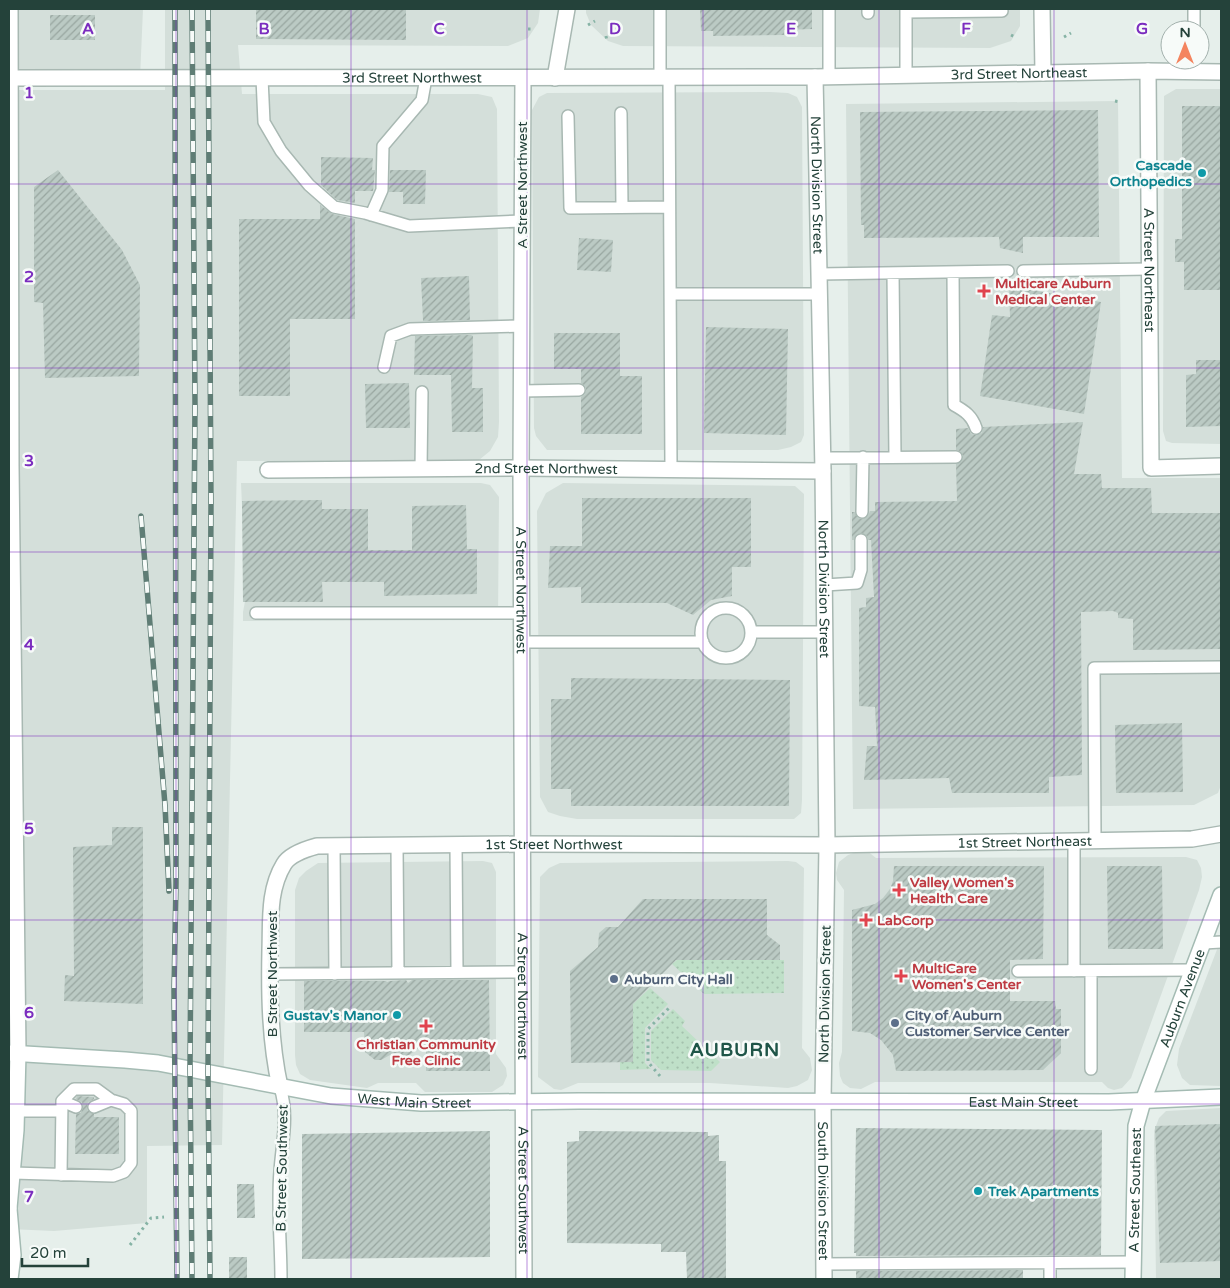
<svg xmlns="http://www.w3.org/2000/svg" width="1230" height="1288" font-family="'Varela Round',sans-serif">
	<defs>
		<pattern id="grass-dots" width="8" height="8" patternUnits="userSpaceOnUse" patternTransform="scale(1.25)"><rect width="8" height="8" fill="#bfe0c8"/><path d="M2 2h.1M6 6h.1" fill="none" stroke="#a4c1ad" stroke-width="1.8" stroke-linecap="round"/></pattern>
		<pattern id="building-hatch" width="6" height="6" patternUnits="userSpaceOnUse" patternTransform="scale(1.25)"><rect width="6" height="6" fill="#bbcac4"/><path d="M-1 1l2-2M0 6l6-6M5 7l2-2" fill="none" stroke="#98a6a0"/></pattern>
	</defs>
	<rect width="100%" height="100%" fill="#e6efeb"/>
	<!-- built -->
	<path fill="#d4dfda" d="M9,9H143L140,78H9Z
		M165,9H540L538,23L528,38L508,46L238,45L242,94H478L492,97L497,109L499,422L498,437L490,451L479,460L237,461L222,1145L147,1146V1223L54,1231L9,1229L11,90H165Z
		M586,9H1020V26L1011,41L990,48L623,46L608,41L591,25L586,13Z
		M1176,89H1221V444L1172,443L1166,441L1163,431L1164,103V96Z
		M770,92L788,93L797,97L802,107L804,435L801,442L791,447L778,450H547L536,436L534,428L532,110L539,97L547,93Z
		M1118,101L1122,478H1221V785L1218,793L1194,805L853,809L846,104Z
		M241,483H481L490,485L499,497L498,620L243,621V612L246,596Z
		M563,483L795,486L804,494L802,800L801,813L794,819H577L560,816L548,812L540,797L537,511L546,493Z
		M862,850H866L876,858L1186,857L1197,860L1201,868L1202,877L1199,890L1131,1078L1122,1088L1114,1090L1108,1088L1102,1082H875L861,1089L850,1088L843,1083L840,1076L839,1063L842,1052L844,890L837,880L836,873L839,862L848,855Z
		M483,861L492,863L496,872V1054L506,1068L507,1076L503,1085L492,1092H425L416,1083H378L367,1088L310,1080L300,1074L296,1065L295,1055V890L299,878L306,871L318,863Z
		M788,861L796,862L804,868L802,1048L810,1058L812,1070L808,1080L797,1086L788,1088L710,1083H578L561,1090L554,1089L538,1077L540,877L549,868L560,863Z
		M1221,939V1086L1190,1085L1182,1078L1177,1065L1179,1049Z
		M1221,1108V1279H1156L1154,1131L1159,1118L1166,1111Z"/>
	<!-- grass -->
	<path fill="url(#grass-dots)" d="M677,960H784V993L704,994L672,964Z
		M650,988L668,1004L645,1028V1063L651,1069L620,1070V1062H633V1004Z
		M673,1009L685,1021L682,1026L720,1062L711,1071L661,1070L651,1060V1031Z"/>
	<!-- building -->
	<path fill="url(#building-hatch)" d="M256,9H406V40L256,39Z
		M700,9H812V29L784,30V35L713,36V31H701Z
		M50,15H95V40H50Z
		M1182,106H1221V290H1184V262H1175V239H1182Z
		M1098,110L1099,237H1023V253L1000,248L999,237L864,238V225H861L860,112Z
		M321,157L373,158L372,170H375L373,191H355V203L337,200L321,185Z
		M58,170L122,250L140,285L139,376L45,378L43,303L34,302V187Z
		M390,170H426L425,204H403V192H389Z
		M320,205L332,214L355,219V319H290V396H239V219H320Z
		M579,238L613,240L611,272L577,270Z
		M469,276L470,320L423,321L421,278Z
		M1009,286L1101,302L1084,414L980,396L992,315L1010,317Z
		M706,327L788,329L786,435L704,433Z
		M554,333H620V376H642V434H581V397L585,394L586,389L585,386L581,383V369H554Z
		M471,335L473,336L472,388H483V432H452L451,375H414L415,336Z
		M1196,360H1221V426L1186,427V375L1196,374Z
		M409,383L410,428H366L365,384Z
		M1083,422L1074,474H1101L1102,488H1151L1152,513H1221V649L1133,650V619L1118,618V613L1113,611L1081,612L1082,775L1049,777V793H952L949,778L864,780L867,746H877L875,707L859,706V608L866,607V598L874,597L871,540H868L867,536L861,533L857,534L854,540H852V512H855L858,518L862,519L868,516L870,511H875V502L957,501L956,464L962,461L963,456L960,451L956,450V429L968,428L971,434L975,435L982,433L983,427Z
		M582,498H751V567H732V596L711,600L693,615L667,603H581V587L548,588L550,546H582Z
		M322,500V509H368V550H412V506L466,505L467,549H477V594L384,596V582H322L323,602H243L242,501Z
		M571,678L790,680L789,806H571V789H551V699H571Z
		M1182,723L1183,792L1116,793L1115,725Z
		M112,827H143V1004L64,1001L65,975L74,976L73,847L112,845Z
		M894,866H1044L1043,959L1010,960V1001H1055L1056,1009H1061V1053L1043,1070L896,1071L893,1055L881,1040L870,1033L852,1031V910L875,904L883,898L890,889L893,881Z
		M1107,866H1162L1163,949H1108Z
		M643,899H767V935L780,945V960H676L633,1004V1062L571,1063L570,971L598,947L599,933L606,927H618Z
		M406,980L408,983L412,980H489L490,1071H426V1043L402,1060L394,1059L390,1055L381,1060H375L365,1052L364,1032H304V981H386L387,982L390,981Z
		M77,1096L94,1097V1099L88,1102L87,1106V1110L94,1114V1117H119V1154H75L76,1114L81,1113L83,1107L82,1102L76,1099Z
		M1221,1124V1261L1160,1263L1155,1126Z
		M856,1128L1102,1130L1101,1255L856,1256V1253H854Z
		M490,1131V1257L302,1259V1134Z
		M579,1131L708,1132V1136L719,1135V1161H726V1279H687L686,1252H661V1244L567,1243V1142L579,1141Z
		M237,1184H254L255,1218H237Z
		M229,1257H247V1279H229Z
		M1023,1270V1279H856V1271Z"/>
	<g fill="none" stroke-linecap="round" stroke-linejoin="round">
		<!-- service casing -->
		<g stroke="#a8b8b2" stroke-width="14">
			<path id="service" d="M829,9V77
				M868,9V13
				M906,9V76
				M1194,9V30
				M906,12L1002,11
				M660,77V9
				M669,77L671,469
				M262,78L264,122L281,151L309,185L334,207L365,213L409,226L522,221
				M621,113L622,207
				M568,116L570,208L669,207
				M371,215L382,190L383,146L422,100L426,78
				M1023,271L1149,269
				M953,272L954,405C965,411 972,416 976,428
				M893,273L895,457
				M819,274L1008,271
				M670,294H819
				M384,367L391,336L410,329L522,326
				M521,391L579,390
				M823,458L956,457
				M421,469L422,392
				M862,512L863,457
				M825,585L857,583L861,570V540
				M701 633a25 25 0 1 1 50 0a25 25 0 1 1-50 0Z
				M256,613H521
				M752,632H825
				M521,642H703
				M1095,840L1094,668L1221,667
				M1074,841V971
				M456,845L457,972
				M334,846L335,974
				M397,846L398,973
				M1204,943L1221,942
				M1018,971L1194,970
				M1091,971V1069
				M270,974L523,972
				M280,1087C289,1116 282,1142 280,1171C277,1207 281,1244 281,1279
				M62,1101L76,1107
				M94,1107L111,1100
				M17,1111H62
				M13,1173L113,1176L124,1172L131,1163V1111L124,1104L111,1100L96,1089H74L62,1101L61,1175
				M1050,1263V1279
				M824,1264L1133,1262"/>
		</g>
		<!-- minor casing -->
		<g stroke="#a8b8b2" stroke-width="18">
			<g id="minor">
				<path d="M1042,9L1043,73"/>
				<path id="s1" d="M1148,71L1151,468L1221,466"/>
				<path id="s2" d="M815,77L823,471L827,845L823,1101L824,1279"/>
				<path id="s3" d="M523,78L521,468L524,1279"/>
				<path id="s4" d="M268,470L521,468L823,471"/>
				<path id="s5" d="M280,1087C270,1042 269,996 270,950C271,921 268,890 284,864C290,854 306,849 317,846L522,844L827,845L1192,839L1221,834"/>
			</g>
		</g>
		<!-- tertiary casing -->
		<g stroke="#a8b8b2" stroke-width="18">
			<g id="tertiary">
				<path d="M10,9L11,466L18,1053"/>
				<path id="s6" d="M11,78L815,77L1148,71L1221,72"/>
				<path d="M555,78L567,9"/>
			</g>
		</g>
		<!-- secondary casing -->
		<g stroke="#a4bbb3" stroke-width="18">
			<g id="secondary">
				<path id="s7" d="M9,1053L125,1060L158,1063L331,1096L421,1103L579,1101L1109,1102L1221,1097"/>
				<path d="M9,1208L16,1130L18,1053"/>
				<path d="M9,1209L13,1255L10,1279"/>
				<path id="s8" d="M1133,1279L1136,1126L1143,1101L1221,895"/>
			</g>
		</g>
		<!-- path -->
		<path stroke="#86b3a5" stroke-width="3" stroke-dasharray="2.5 4" stroke-linecap="butt" d="M588,25L595,21
			M528,29H531
			M1011,35L1015,37
			M606,36L607,41
			M1064,37L1071,33
			M1115,101L1120,102
			M660,1076L648,1062V1029L670,1007
			M130,1245L151,1218L164,1217"/>
		<!-- service -->
		<use href="#service" stroke="#fff" stroke-width="11"/>
		<!-- minor -->
		<use href="#minor" stroke="#fff" stroke-width="15"/>
		<!-- tertiary -->
		<use href="#tertiary" stroke="#fff" stroke-width="15"/>
		<!-- secondary -->
		<use href="#secondary" stroke="#fff" stroke-width="15"/>
		<!-- rail casing -->
		<g stroke="#5f7d75" stroke-width="5.5">
			<path id="rail" d="M175,9L176,883L174,991L177,1279
				M192,9L195,404L190,1069L192,1279
				M208,9L211,503L208,1073L210,1279
				M141,516L165,805L169,891"/>
		</g>
		<!-- rail -->
		<use href="#rail" stroke="#f7fbf9" stroke-width="4" stroke-dasharray="11" stroke-linecap="butt"/>
	</g>
	<!-- grid -->
	<path fill="none" stroke="#7b2cbf" stroke-width="1" stroke-opacity="0.55" d="M176,9V1279M351,9V1279M527,9V1279M703,9V1279M879,9V1279M1054,9V1279M9,184H1221M9,368H1221M9,552H1221M9,736H1221M9,920H1221M9,1104H1221"/>
	<!-- markers -->
	<g fill="#0f9aa8" stroke="#f7fbf9" stroke-width="2">
		<circle cx="1202" cy="173" r="5"/>
		<circle cx="397" cy="1015" r="5"/>
		<circle cx="978" cy="1191" r="5"/>
	</g>
	<g fill="#e0444e" stroke="#f7fbf9" stroke-width="2">
		<path d="M981.5 283.5h5v5h5v5h-5v5h-5v-5h-5v-5h5z"/>
		<path d="M896.5 882.5h5v5h5v5h-5v5h-5v-5h-5v-5h5z"/>
		<path d="M863.5 912.5h5v5h5v5h-5v5h-5v-5h-5v-5h5z"/>
		<path d="M898.5 968.5h5v5h5v5h-5v5h-5v-5h-5v-5h5z"/>
		<path d="M423.5 1018.5h5v5h5v5h-5v5h-5v-5h-5v-5h5z"/>
	</g>
	<g fill="#5c6f8a" stroke="#f7fbf9" stroke-width="2">
		<circle cx="614" cy="979" r="5"/>
		<circle cx="895" cy="1023" r="5"/>
	</g>
	<g text-anchor="middle" dominant-baseline="central" stroke-width="5" stroke-linejoin="round" paint-order="stroke">
		<!-- street labels -->
		<g font-size="14" fill="#24423a" stroke="#f7fbf9">
			<text stroke="none"><textPath href="#s6" startOffset="1008">3rd Street Northeast</textPath></text>
			<text stroke="none"><textPath href="#s6" startOffset="401">3rd Street Northwest</textPath></text>
			<text stroke="none"><textPath href="#s2" startOffset="108">North Division Street</textPath></text>
			<text transform="translate(522 185) rotate(-90)">A Street Northwest</text>
			<text stroke="none"><textPath href="#s1" startOffset="199">A Street Northeast</textPath></text>
			<text stroke="none"><textPath href="#s4" startOffset="278">2nd Street Northwest</textPath></text>
			<text stroke="none"><textPath href="#s2" startOffset="512">North Division Street</textPath></text>
			<text stroke="none"><textPath href="#s3" startOffset="512">A Street Northwest</textPath></text>
			<text stroke="none"><textPath href="#s5" startOffset="972">1st Street Northeast</textPath></text>
			<text stroke="none"><textPath href="#s5" startOffset="501">1st Street Northwest</textPath></text>
			<text transform="translate(272 974) rotate(-90)">B Street Northwest</text>
			<text transform="translate(825 994) rotate(-89)">North Division Street</text>
			<text stroke="none"><textPath href="#s3" startOffset="918">A Street Northwest</textPath></text>
			<text stroke="none"><textPath href="#s8" startOffset="289">Auburn Avenue</textPath></text>
			<text stroke="none"><textPath href="#s7" startOffset="409">West Main Street</textPath></text>
			<text stroke="none"><textPath href="#s7" startOffset="1018">East Main Street</textPath></text>
			<text transform="translate(282 1168) rotate(-89)">B Street Southwest</text>
			<text stroke="none"><textPath href="#s2" startOffset="1114">South Division Street</textPath></text>
			<text stroke="none"><textPath href="#s8" startOffset="89">A Street Southeast</textPath></text>
			<text stroke="none"><textPath href="#s3" startOffset="1112">A Street Southwest</textPath></text>
		</g>
		<!-- culture labels -->
		<g font-size="14" font-weight="bold" fill="#0d838f" stroke="#f7fbf9" text-anchor="end">
			<text x="1192" y="165">Cascade<tspan x="1192" dy="16">Orthopedics</tspan></text>
			<text x="387" y="1015">Gustav's Manor</text>
			<text x="988" y="1191" text-anchor="start">Trek Apartments</text>
		</g>
		<!-- health labels -->
		<g font-size="14" font-weight="bold" fill="#be3a42" stroke="#f7fbf9" text-anchor="start">
			<text x="995" y="283">Multicare Auburn<tspan x="995" dy="16">Medical Center</tspan></text>
			<text x="910" y="882">Valley Women's<tspan x="910" dy="16">Health Care</tspan></text>
			<text x="877" y="920">LabCorp</text>
			<text x="912" y="968">MultiCare<tspan x="912" dy="16">Women's Center</tspan></text>
			<text x="426" y="1044" text-anchor="middle">Christian Community<tspan x="426" dy="16">Free Clinic</tspan></text>
		</g>
		<!-- service labels -->
		<g font-size="14" font-weight="bold" fill="#4e5e75" stroke="#f7fbf9" text-anchor="start">
			<text x="624" y="979">Auburn City Hall</text>
			<text x="905" y="1015">City of Auburn<tspan x="905" dy="16">Customer Service Center</tspan></text>
		</g>
		<!-- district labels -->
		<g font-size="19" font-weight="bold" letter-spacing="1" fill="#1f5548" stroke="#f7fbf9">
			<text x="735" y="1050">AUBURN</text>
		</g>
	</g>
	<g font-size="16" text-anchor="middle" font-weight="bold" fill="#7b2cbf" stroke="#f7fbf9" stroke-width="5" stroke-linejoin="round" paint-order="stroke">
		<text x="88" y="34">A</text>
		<text x="264" y="34">B</text>
		<text x="439" y="34">C</text>
		<text x="615" y="34">D</text>
		<text x="791" y="34">E</text>
		<text x="966" y="34">F</text>
		<text x="1142" y="34">G</text>
		<text x="29" y="98">1</text>
		<text x="29" y="282">2</text>
		<text x="29" y="466">3</text>
		<text x="29" y="650">4</text>
		<text x="29" y="834">5</text>
		<text x="29" y="1018">6</text>
		<text x="29" y="1202">7</text>
	</g>
	<!-- border -->
	<rect width="1230" height="1288" fill="none" stroke="#24423a" stroke-width="20"/>
	<!-- north arrow -->
	<g transform="translate(1185 45)"><circle r="24" fill="#f7fbf9" stroke="#a3b1ad"/>
	<path d="M0-4L9 19L0 12L-9 19Z" fill="#f4845f"/>
	<text y="-8" font-size="14" font-weight="bold" text-anchor="middle" fill="#24423a">N</text>
	</g>
	<!-- scale -->
	<path d="M22 1258v8h66v-8" fill="none" stroke="#24423a" stroke-width="2.5"/>
	<text x="30" y="1258" font-size="15" fill="#24423a" stroke="#f7fbf9" stroke-width="4" paint-order="stroke">20 m</text>
</svg>
